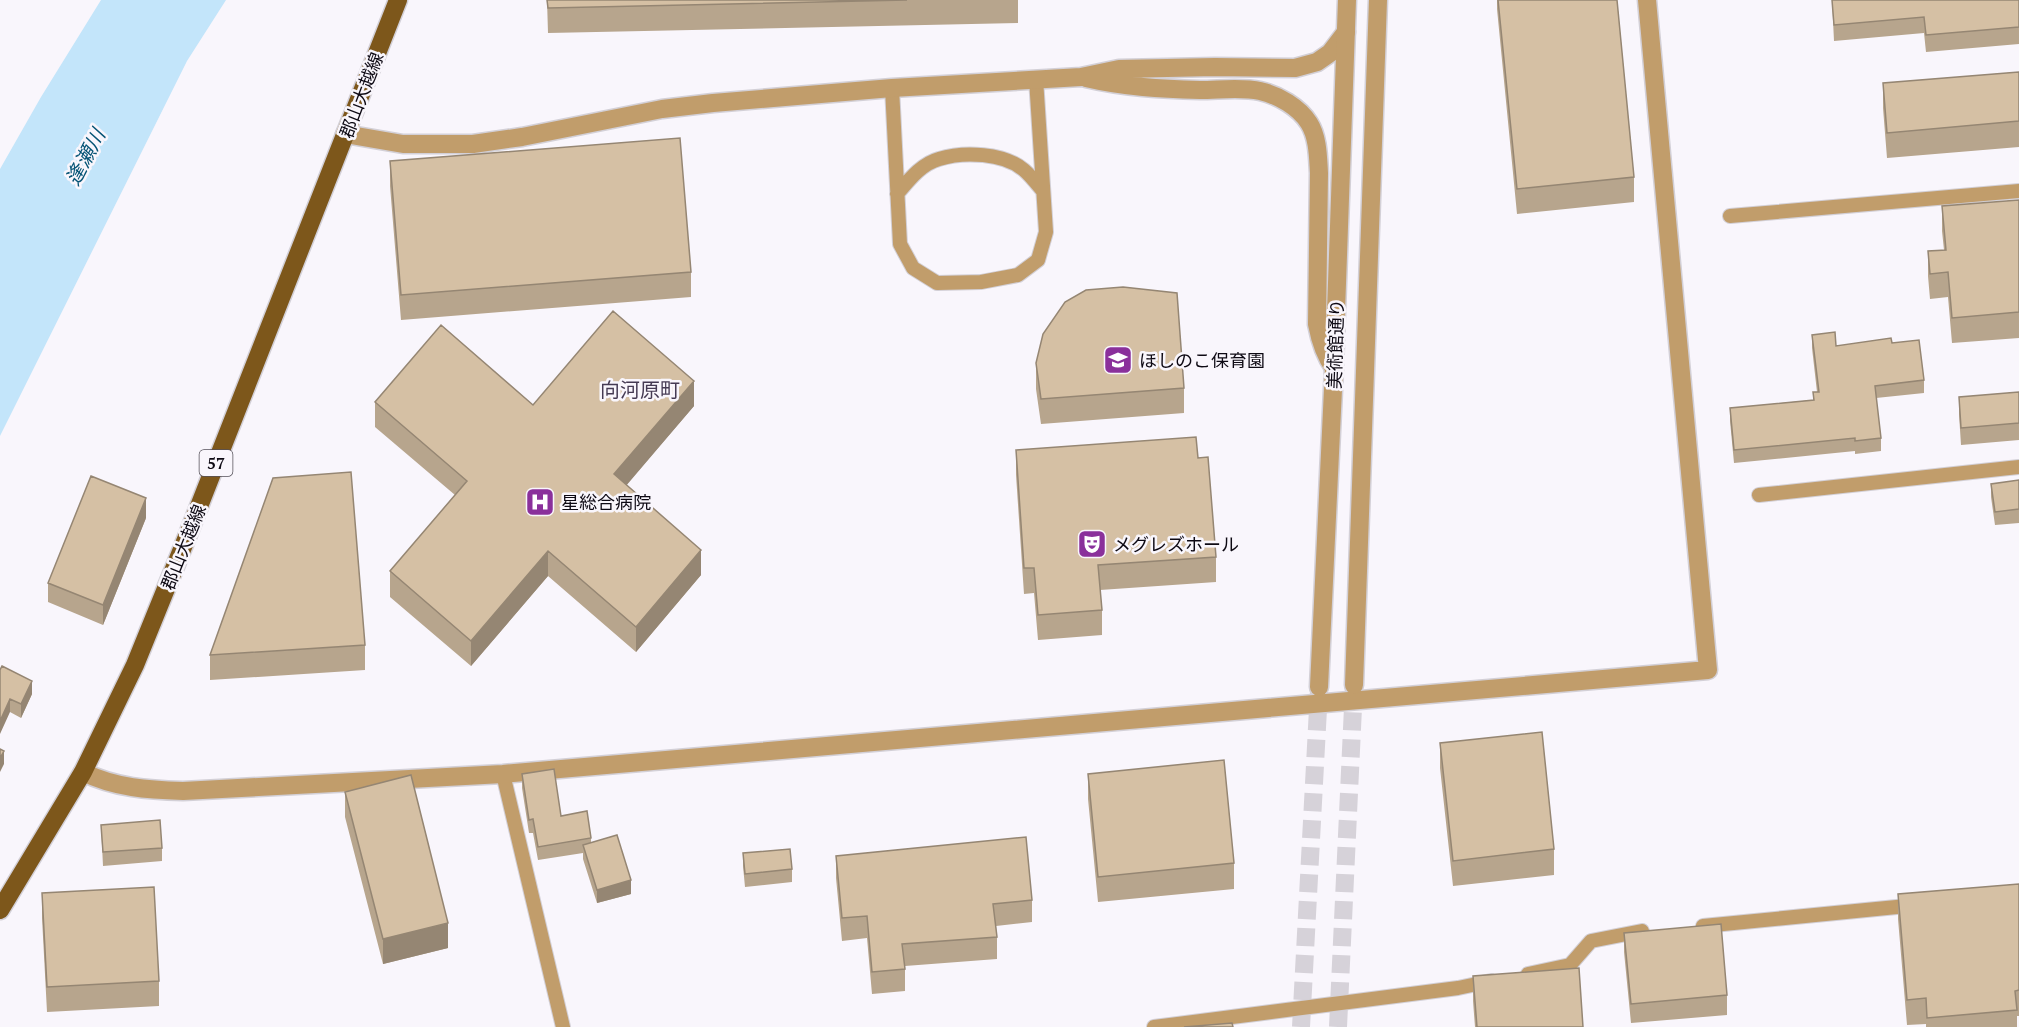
<svg xmlns="http://www.w3.org/2000/svg" width="2019" height="1027" font-family="'PT Serif','Noto Sans JP',serif">
	<rect width="100%" height="100%" fill="#f9f6fc"/>
	<!-- water -->
	<path fill="#c3e5fa" d="M101,0H226L187,61L0,436V169L41,97Z"/>
	<g fill="none" stroke-linecap="round" stroke-linejoin="round">
		<!-- tertiary-tunnel -->
		<path stroke="#d6d2d9" stroke-width="18" stroke-dasharray="18 9" stroke-linecap="butt" d="M1301,1027L1319,690
			M1338,1027L1354,686"/>
		<!-- service casing -->
		<g stroke="#d3d0d7" stroke-width="16">
			<path id="service" d="M892,88L900,244L913,268L937,283L981,282L1018,275L1038,260L1046,232L1036,79
				M897,194C909,180 921,164 939,159C964,151 1004,153 1024,170C1031,176 1037,184 1043,191
				M1730,216L2019,191
				M1759,495L2019,467
				M503,774L563,1027
				M1703,926L1917,905
				M1528,974L1570,965L1591,941L1642,931
				M1154,1027L1458,988L1491,981"/>
		</g>
		<!-- minor casing -->
		<g stroke="#d3d0d7" stroke-width="21">
			<path id="minor" d="M1086,78C1124,87 1162,89 1200,90C1219,90 1242,87 1260,91C1278,95 1299,107 1309,123C1318,137 1318,157 1319,173L1317,324C1320,340 1324,354 1334,368
				M345,134L403,144H473L522,137L662,109L713,103L892,88L1081,77L1119,69L1215,67L1295,68L1317,62L1330,53L1346,32
				M83,772C115,788 149,790 183,791L503,774L1708,670L1647,0"/>
		</g>
		<!-- tertiary casing -->
		<g stroke="#d3d0d7" stroke-width="21">
			<path id="tertiary" d="M1354,685L1378,0
				M1319,687L1334,368L1347,0"/>
		</g>
		<!-- primary casing -->
		<g stroke="#d3d0d7" stroke-width="21">
			<path id="primary" d="M0,910L83,772L135,665L187,537L398,0"/>
		</g>
		<!-- service -->
		<use href="#service" stroke="#c19d6b" stroke-width="14"/>
		<!-- minor -->
		<use href="#minor" stroke="#c19d6b" stroke-width="18"/>
		<!-- tertiary -->
		<use href="#tertiary" stroke="#c19d6b" stroke-width="18"/>
		<!-- primary -->
		<use href="#primary" stroke="#7d571b" stroke-width="18"/>
	</g>
	<!-- wall -->
	<path fill="#b7a58d" d="M547,0H1018V23L548,33Z
		M1497,0H1617L1634,177V202L1517,214L1497,9Z
		M1832,0H2019V44L1926,52L1924,33L1834,41Z
		M2019,72V147L1887,158L1883,108V83Z
		M390,161L691,272V297L401,320L390,186Z
		M2019,200V338L1952,343L1948,297L1930,299L1928,276V251L1944,250L1942,231V206Z
		M1812,335L1836,346L1892,343L1924,380V393L1876,398L1881,438V451L1855,454V451L1734,463L1730,421V408L1813,400V392H1817L1812,348Z
		M1036,363L1184,388V413L1041,424L1036,389Z
		M2019,392V440L1961,445L1959,414V397Z
		M375,402L533,405L694,406L626,485L701,575L636,652L548,576L471,666L390,597V571L455,495L375,427Z
		M1016,450L1216,557V582L1100,590L1102,610V635L1038,640L1034,593L1024,594L1016,475Z
		M2019,480V523L1995,525L1991,497V484Z
		M146,518L103,625L48,602V583Z
		M365,645V670L210,680V655Z
		M0,670L32,694L21,718L10,712Z
		M1440,743L1554,849V875L1453,886L1440,768Z
		M522,774L561,816L591,838V843L631,894L597,903L583,859V853L538,860L533,833H529L522,788Z
		M1088,774L1234,863V889L1098,902L1088,799Z
		M345,792L448,948L383,964L345,817Z
		M101,825L162,848V861L103,866Z
		M743,853L792,869V882L745,887L743,866Z
		M836,856L1032,900V922L996,926L997,937V959L905,966V991L872,994L867,938L842,941L836,878Z
		M2019,884V1016H2017V1027H1926V1024L1907,1025L1898,919V894Z
		M42,893L159,981V1006L47,1012L42,918Z
		M1624,933L1727,995V1015L1631,1023L1624,952Z
		M1473,976L1583,1027H1475L1473,1001Z"/>
	<!-- shaded-wall -->
	<path fill="#958673" d="M694,381V406L614,500V474Z
		M146,498V518L103,625V605Z
		M701,550V575L636,652V627Z
		M548,551V576L471,666V641Z
		M32,681V694L21,718V704Z
		M10,699V712L0,734V721Z
		M4,751V764L0,772V758Z
		M631,880V894L597,903V890Z
		M448,923V948L383,964V939Z"/>
	<!-- building -->
	<path fill="#d5c0a4" stroke="#958673" stroke-width="1.5" d="M547,0H907L548,8Z
		M1498,0H1617L1634,177L1517,189Z
		M1832,0H2019V27L1926,35L1924,17L1834,25Z
		M2019,72V121L1887,133L1883,83Z
		M680,138L691,272L401,295L390,161Z
		M2019,200V312L1952,318L1948,272L1930,274L1928,251L1946,250L1942,206Z
		M1123,287L1177,293L1184,388L1041,399L1036,363L1043,334L1065,302L1086,290Z
		M613,311L694,381L614,474L701,550L636,627L548,551L471,641L390,571L467,481L375,402L441,325L533,405Z
		M1835,332L1836,346L1891,338L1892,343L1919,340L1924,380L1875,386L1881,438L1855,441V438L1734,450L1730,408L1814,400L1813,392H1819L1812,335Z
		M2019,392V423L1961,428L1959,397Z
		M1196,437L1198,458L1208,457L1216,557L1098,565L1102,610L1038,615L1034,568H1024L1016,450Z
		M351,472L365,645L210,655L273,478Z
		M91,476L146,498L103,605L48,583Z
		M2019,480V509L1995,512L1991,484Z
		M2,666L32,681L21,704L10,699L0,721V670Z
		M1542,732L1554,849L1453,861L1440,743Z
		M0,749L4,751L0,758Z
		M1224,760L1234,863L1098,877L1088,774Z
		M554,769L561,816L587,811L591,838L538,847L533,819L529,820L522,774Z
		M411,775L448,923L383,939L345,792Z
		M160,820L162,848L103,852L101,825Z
		M617,835L631,880L597,890L583,845Z
		M1026,837L1032,900L993,904L997,937L902,944L905,969L872,972L867,916L842,918L836,856Z
		M790,849L792,869L745,874L743,853Z
		M2019,884V990L2015,991L2017,1010L1927,1018L1926,998L1907,1000L1898,894Z
		M154,887L159,981L47,987L42,893Z
		M1721,924L1727,995L1631,1004L1624,933Z
		M1579,968L1583,1027H1477L1473,976Z
		M1232,1023L1233,1027H1184Z"/>
	<!-- icons -->
	<defs>
		<g id="school-square" transform="scale(1.5)"><rect x="-9" y="-9" width="18" height="18" rx="4" fill="#8a309b" stroke="#f9f6fc"/><path d="M0-5L7-2L0 1L-7-2ZM-4 1L0 2.5L4 1V4Q0 6-4 4Z" fill="#fff"/></g>
		<g id="hospital-square" transform="scale(1.5)"><rect x="-9" y="-9" width="18" height="18" rx="4" fill="#8a309b" stroke="#f9f6fc"/><path d="M-5-5h3v3.5h4V-5h3V5h-3V1.5h-4V5h-3Z" fill="#fff"/></g>
		<g id="theatre-square" transform="scale(1.5)"><rect x="-9" y="-9" width="18" height="18" rx="4" fill="#8a309b" stroke="#f9f6fc"/><path d="M-5-5.5Q0-4 5-5.5V0Q5 5 0 6Q-5 5-5 0ZM-3.3-2.5H-1v1.5H-3.3ZM1-2.5H3.3v1.5H1ZM-2.8 1Q0 5.5 2.8 1Z" fill="#fff"/></g>
	</defs>
	<g fill-rule="evenodd">
		<use href="#school-square" x="1118" y="360"/>
		<use href="#hospital-square" x="540" y="502"/>
		<use href="#theatre-square" x="1092" y="544"/>
	</g>
	<g text-anchor="middle" dominant-baseline="central" stroke-width="5" stroke-linejoin="round" paint-order="stroke">
		<!-- shield labels -->
		<rect fill="#f9f6fc" stroke="#545059" stroke-width="1.5" x="199.5" y="450" width="33" height="26" rx="4.5"/>
		<g font-size="16" font-weight="bold" fill="#0d0913">
			<text x="216" y="463">57</text>
		</g>
		<!-- street labels -->
		<g font-size="18" fill="#0d0913" stroke="#f9f6fc">
			<text transform="translate(361 95) rotate(-69)">郡山大越線</text>
			<text transform="translate(1335 344) rotate(-88)">美術館通り</text>
			<text transform="translate(183 547) rotate(-68)">郡山大越線</text>
		</g>
		<!-- poi labels -->
		<g font-size="18" fill="#0d0913" stroke="#f9f6fc" text-anchor="start">
			<text x="1139" y="360">ほしのこ保育園</text>
			<text x="561" y="502">星総合病院</text>
			<text x="1113" y="544">メグレズホール</text>
		</g>
		<!-- water labels -->
		<g font-size="20" font-style="italic" fill="#065476" stroke="#f9f6fc">
			<text transform="translate(85 157) rotate(-62)">逢瀬川</text>
		</g>
		<!-- neighbourhood labels -->
		<g font-size="20" fill="#453a53" stroke="#f9f6fc">
			<text x="640" y="389">向河原町</text>
		</g>
	</g>
</svg>
